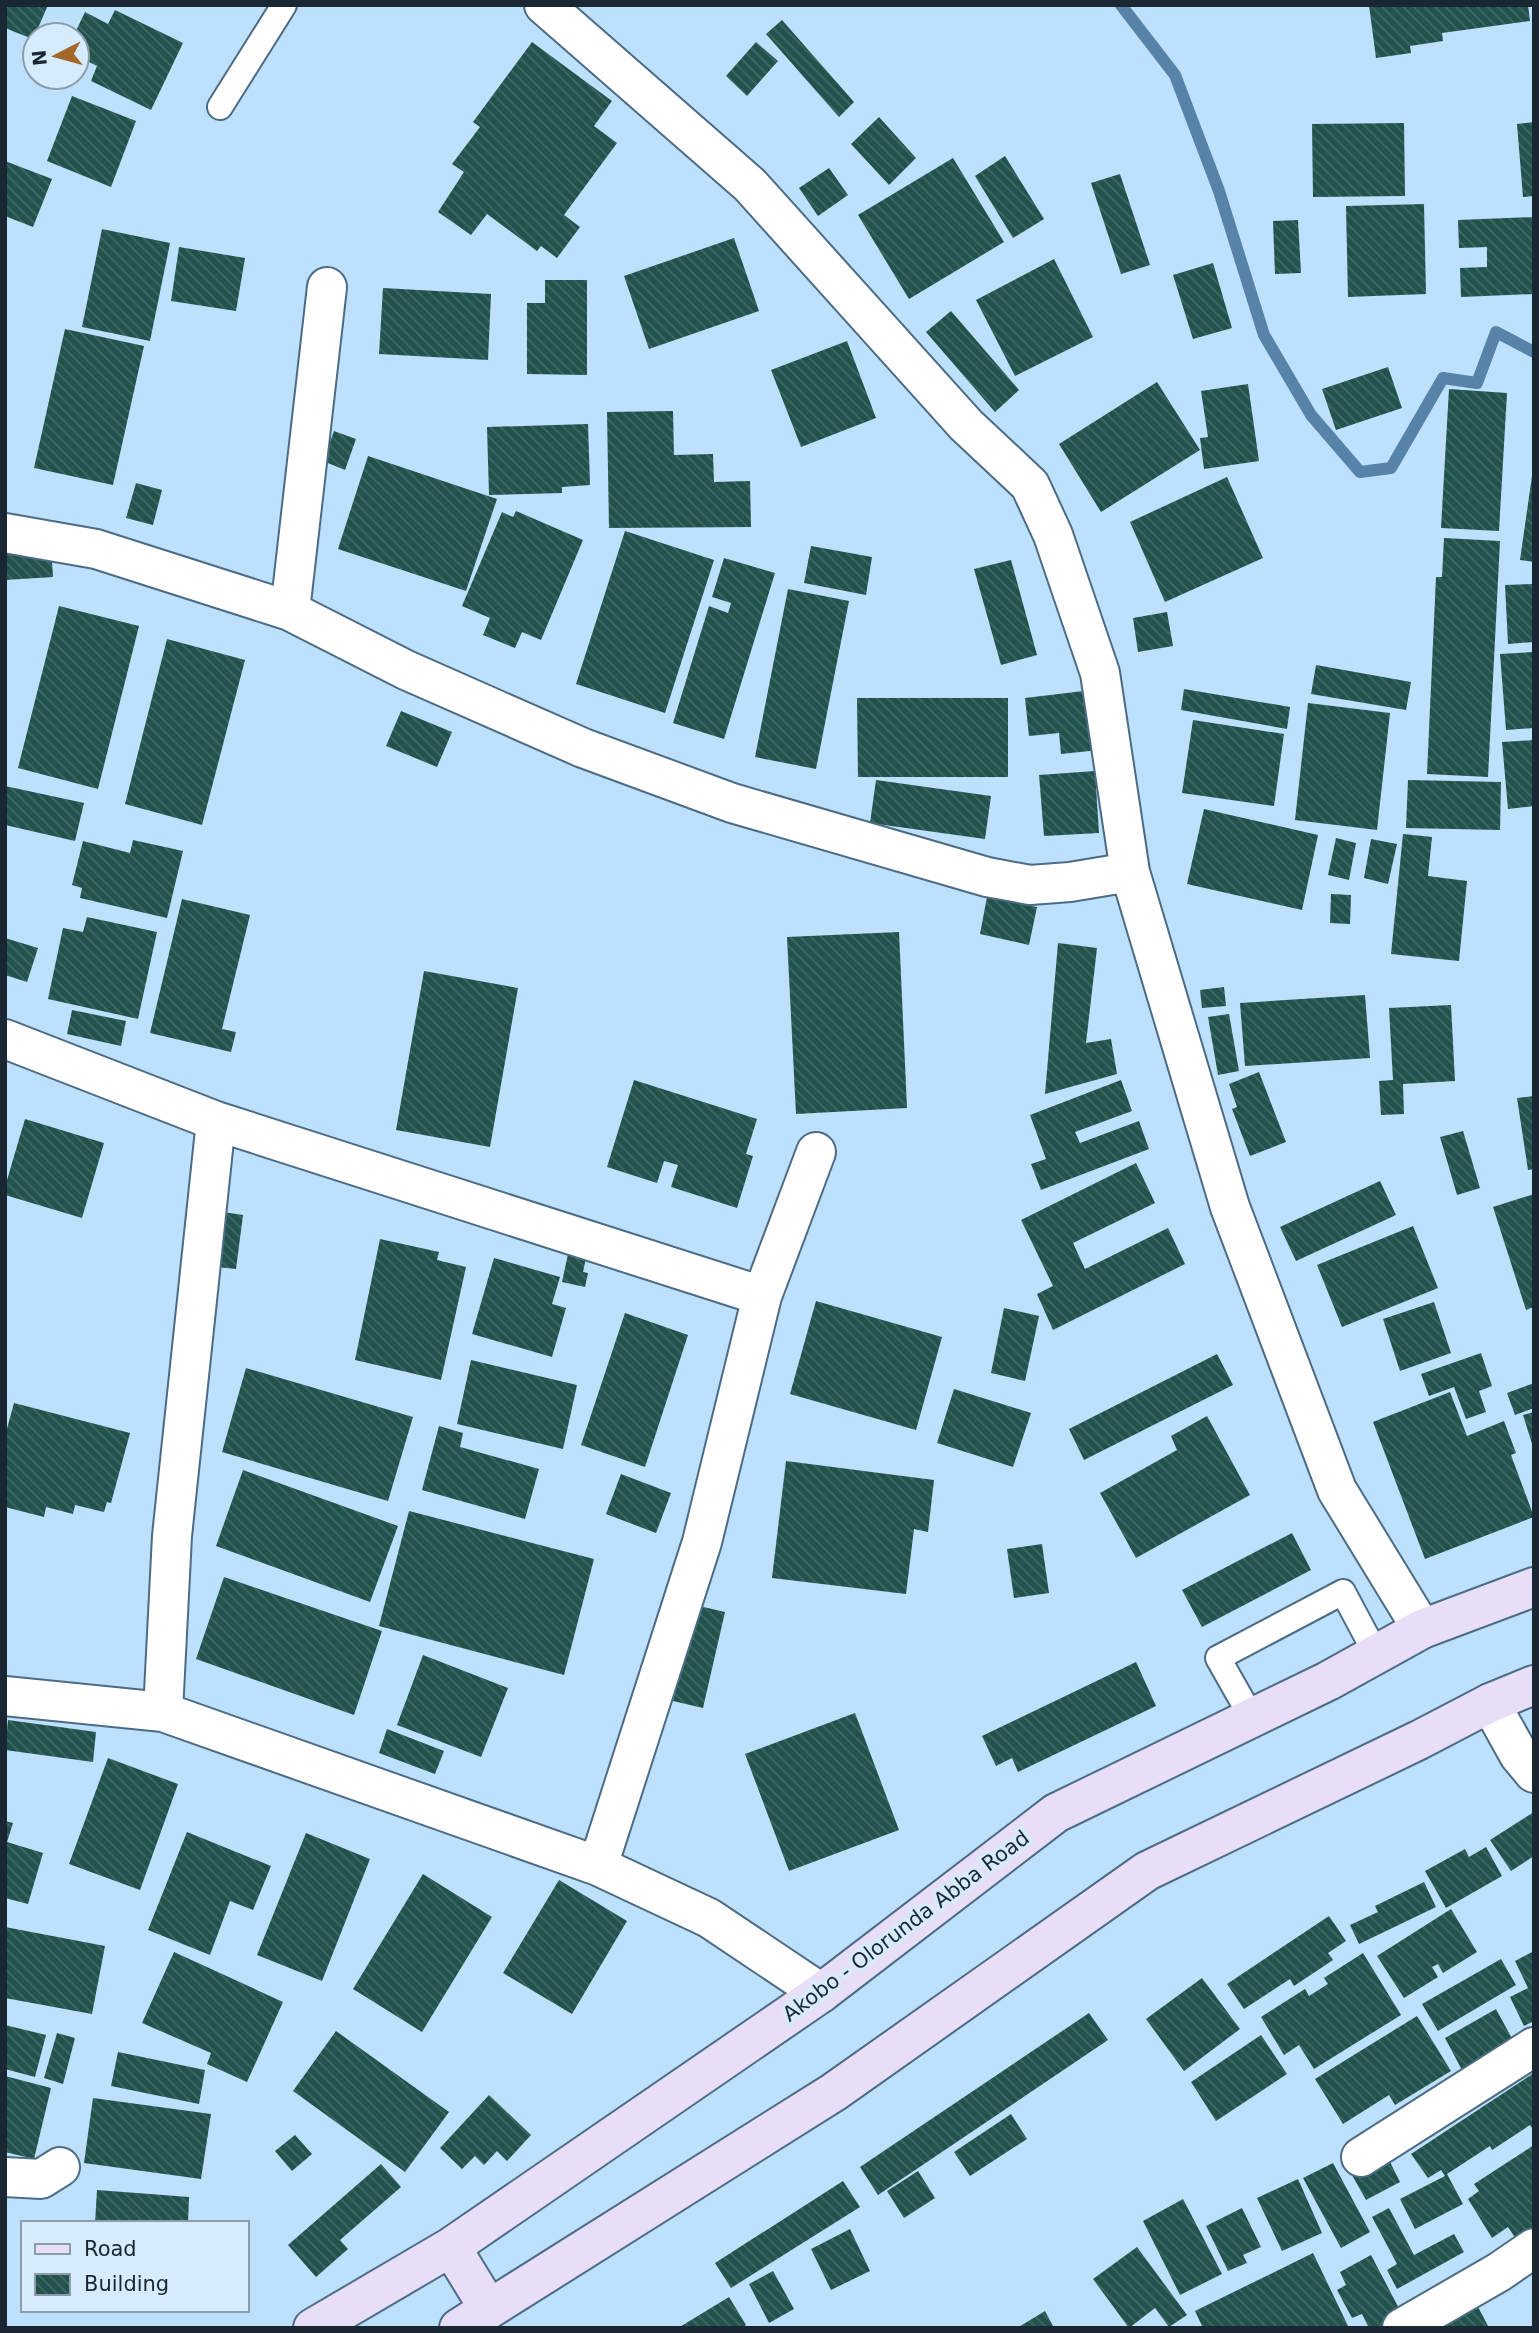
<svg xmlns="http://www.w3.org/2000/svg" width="1539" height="2333" font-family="'DejaVu Sans',sans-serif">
	<defs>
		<pattern id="building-back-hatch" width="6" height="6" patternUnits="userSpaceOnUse" patternTransform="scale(1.75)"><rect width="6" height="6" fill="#21534c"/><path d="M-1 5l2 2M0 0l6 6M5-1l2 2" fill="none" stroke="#406864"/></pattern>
	</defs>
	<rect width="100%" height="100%" fill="#bde0fd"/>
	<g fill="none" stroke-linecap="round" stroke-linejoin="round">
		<!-- stream -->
		<path stroke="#5683a7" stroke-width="12" d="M1121,5L1175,75L1219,191L1264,335L1311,415L1360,472L1391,468L1443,378L1477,383L1496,332L1534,352"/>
	</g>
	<!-- building -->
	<path fill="url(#building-back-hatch)" d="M5,5H48L35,35V40L5,28Z
		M1369,5H1528L1530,21L1442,33L1443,41L1410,46L1411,53L1376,58Z
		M115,10L183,43L151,110L91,81L97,66L77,56V35H74L85,12L108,24Z
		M782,20L854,102L839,117L766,34Z
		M532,42L612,101L594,126L617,143L564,215L580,227L557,258L541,246L537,251L487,214L471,235L438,212L464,172L452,164L480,127L473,122Z
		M756,42L778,61L747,96L726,76Z
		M72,96L136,121L111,187L47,161Z
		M879,117L916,158L889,185L851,144Z
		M1534,122V196L1523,197L1517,124Z
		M1404,123L1405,196L1313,197L1312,124Z
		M1005,156L1044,219L1013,238L975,176Z
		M953,158L1004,242L909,299L858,215Z
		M5,161L52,179L33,227L5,216Z
		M829,168L848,195L818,216L799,188Z
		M1120,174L1150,265L1121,274L1091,183Z
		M1424,204L1426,294L1348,297L1346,206Z
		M1534,217V294L1461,297L1460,268L1487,267V247L1459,248L1458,220Z
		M1298,220L1301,273L1275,274L1273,221Z
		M102,229L170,243L150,341L82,327Z
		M734,238L759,311L649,349L624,276Z
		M179,247L245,258L236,311L171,301Z
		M1054,259L1093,337L1015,376L976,300Z
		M1213,263L1232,328L1193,339L1173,275Z
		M545,280H587V375L527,374V303H545Z
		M383,288L491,294L488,360L379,354Z
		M951,311L1019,390L995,412L926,332Z
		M65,329L144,346L113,485L34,468Z
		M847,341L876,418L801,447L771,370Z
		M1388,367L1402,408L1336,430L1322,389Z
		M1157,382L1200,450L1101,512L1059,444Z
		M1248,384L1259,461L1204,469L1200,438L1208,437L1201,391Z
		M1449,389L1507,393L1499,531L1441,528Z
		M673,411L674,455L713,454L714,482L750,481L751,527L609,528L607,412Z
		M588,424L590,485L562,487V493L489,495L487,427Z
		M334,431L356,439L345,470L323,461Z
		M368,456L497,499L466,591L338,549Z
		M1532,476H1534V562L1520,560Z
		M1227,477L1263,558L1165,602L1130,522Z
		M136,483L162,490L153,525L126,518Z
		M516,511L583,540L541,640L522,632L515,648L483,635L490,618L462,606L502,512L513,517Z
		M625,531L714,560L665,713L576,684Z
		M1444,538L1500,541L1488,777L1427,774L1436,577H1442Z
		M5,540L51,546L53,577L5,580Z
		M811,546L872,557L866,595L804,583Z
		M724,558L775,573L724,739L673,723L709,606L728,613L731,603L712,597Z
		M1011,560L1037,655L1001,665L974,569Z
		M1534,584V642L1508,644L1505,585Z
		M788,589L849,601L816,769L755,757Z
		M59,606L139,626L98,789L18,768Z
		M1167,612L1173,646L1138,652L1133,618Z
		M167,639L245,660L202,825L125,804Z
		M1534,652V728L1506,730L1500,654Z
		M1316,665L1411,682L1406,710L1311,694Z
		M1184,689L1290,707L1287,729L1181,710Z
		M1092,690L1099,750L1061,754L1059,733L1029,736L1025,698Z
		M857,698H1008V777H858Z
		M1308,703L1390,713L1377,830L1295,820Z
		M401,711L452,732L437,767L386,746Z
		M1193,720L1284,734L1274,806L1182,793Z
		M1534,740V806L1508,809L1502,742Z
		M1095,771L1099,833L1044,836L1039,775Z
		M876,780L991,796L985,839L870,823Z
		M1408,780L1501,782L1500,830L1406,828Z
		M5,786L84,803L75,841L5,825Z
		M1204,809L1318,835L1302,910L1187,884Z
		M1403,834L1432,837L1428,876L1467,881L1459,961L1391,954Z
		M1336,838L1356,843L1349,880L1328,875Z
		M1371,839L1397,844L1388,884L1364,878Z
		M133,840L183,851L167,918L80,898L82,888L72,885L83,841L130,853Z
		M1331,894L1351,895L1350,924L1330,923Z
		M987,897L1037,907L1029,945L980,934Z
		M182,899L250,915L222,1029L236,1032L231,1052L150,1033Z
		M87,917L157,932L138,1019L48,999L63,928L83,932Z
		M899,932L907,1108L796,1114L787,937Z
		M5,938L38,948L27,982L5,975Z
		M1058,943L1097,948L1086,1043L1111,1039L1117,1074L1045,1094Z
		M424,971L518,988L490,1147L396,1130Z
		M1224,987L1226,1006L1202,1008L1200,990Z
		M1365,995L1370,1058L1245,1066L1240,1003Z
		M1451,1005L1455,1081L1403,1084L1404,1114L1381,1115L1379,1081L1393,1080L1389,1008Z
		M72,1010L126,1021L121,1046L67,1034Z
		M1229,1014L1239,1071L1218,1075L1208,1017Z
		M1259,1072L1286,1142L1250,1156L1232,1109L1237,1107L1229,1084Z
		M634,1080L757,1119L746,1154L753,1156L737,1208L671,1187L678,1165L664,1161L657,1183L607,1167Z
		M1121,1080L1132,1111L1075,1132L1080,1143L1139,1121L1149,1149L1041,1190L1031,1164L1046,1159L1030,1115Z
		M1534,1096V1169L1528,1170L1517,1098Z
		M25,1119L104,1143L82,1218L5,1195V1187Z
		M1463,1131L1480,1188L1457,1195L1440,1137Z
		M1136,1163L1155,1203L1073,1243L1085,1269L1168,1228L1185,1264L1053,1330L1037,1294L1053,1286L1021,1220Z
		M1380,1181L1396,1215L1296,1261L1280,1227Z
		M1534,1194V1307L1526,1310L1493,1207Z
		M223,1212L243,1215L236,1269L217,1267Z
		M1413,1226L1438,1288L1342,1327L1317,1265Z
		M380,1239L439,1252L437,1260L466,1267L441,1380L355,1360Z
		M568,1254L586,1258L583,1272L588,1273L585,1287L562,1282Z
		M494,1258L560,1277L552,1304L566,1308L552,1357L472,1334Z
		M816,1301L942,1337L916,1430L790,1394Z
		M1434,1302L1451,1353L1400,1371L1383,1319Z
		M1004,1308L1039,1316L1025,1381L991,1373Z
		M625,1313L688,1335L645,1467L581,1445Z
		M1481,1353L1492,1386L1479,1391L1486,1412L1466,1419L1454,1387L1429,1396L1421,1374Z
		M1217,1354L1233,1385L1084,1460L1069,1429Z
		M471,1360L577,1385L563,1449L457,1424Z
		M246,1368L413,1417L388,1501L222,1452Z
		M1534,1383V1408L1515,1415L1507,1393Z
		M954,1389L1031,1413L1013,1467L937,1443Z
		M1450,1392L1467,1436L1504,1421L1516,1453L1511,1455L1534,1517L1425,1559L1373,1422Z
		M14,1403L130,1433L111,1503L107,1502L104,1512L75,1505L73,1514L46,1507L44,1517L5,1507V1436Z
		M1534,1412V1446L1533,1447L1523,1415Z
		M1207,1416L1250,1495L1136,1558L1100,1493L1177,1450L1171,1436Z
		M439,1426L463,1433L460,1447L539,1469L525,1519L422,1490Z
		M786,1461L934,1480L928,1532L914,1529L906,1594L772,1578Z
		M243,1470L398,1526L370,1602L216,1546Z
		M621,1474L671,1493L656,1533L606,1514Z
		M409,1511L594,1559L564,1675L379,1626Z
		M1292,1533L1311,1570L1202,1627L1182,1590Z
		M1042,1544L1049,1593L1014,1598L1007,1549Z
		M224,1577L382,1631L354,1715L196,1659Z
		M695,1605L725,1612L703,1708L673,1701Z
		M423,1655L508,1688L481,1757L397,1725Z
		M1136,1662L1156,1706L1018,1772L1012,1758L996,1766L982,1736Z
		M855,1713L899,1830L789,1871L745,1754Z
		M8,1720L96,1732L93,1762L5,1750Z
		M387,1729L444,1751L435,1774L379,1753Z
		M108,1758L178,1784L140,1890L69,1864Z
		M1534,1812V1856L1511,1871L1490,1840Z
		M5,1821L13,1823L7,1842L43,1853L28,1904L5,1898Z
		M187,1832L271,1866L253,1910L230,1901L210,1955L148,1930Z
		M306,1833L370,1859L322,1981L257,1955Z
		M1486,1847L1502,1876L1446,1908L1425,1871L1465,1849L1469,1857Z
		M423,1874L492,1917L422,2032L353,1989Z
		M559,1880L627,1921L572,2014L503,1973Z
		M1424,1882L1436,1907L1359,1944L1350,1925L1378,1912L1375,1906Z
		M1451,1909L1477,1952L1443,1973L1438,1964L1432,1967L1438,1977L1404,1998L1377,1956Z
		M1329,1916L1346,1941L1328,1953L1333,1960L1294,1986L1290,1979L1244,2009L1227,1984Z
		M5,1927L105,1946L92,2014L5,1998Z
		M1534,1951V2021L1524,2026L1510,1997L1528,1988L1515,1961Z
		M174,1952L283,2002L247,2082L207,2064L211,2053L142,2023Z
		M1363,1953L1401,2015L1314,2069L1299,2045L1284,2055L1261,2017L1305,1989L1309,1996L1328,1984L1324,1978Z
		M1501,1959L1516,1985L1438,2031L1422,2004Z
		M1202,1978L1240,2029L1184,2071L1146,2019Z
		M1496,2009L1515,2044L1463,2072L1445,2038Z
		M1089,2013L1108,2040L878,2195L860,2167Z
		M1417,2016L1451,2071L1395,2105L1389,2095L1343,2124L1315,2079Z
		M5,2025L46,2035L35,2077L5,2069Z
		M336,2031L449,2112L405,2172L293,2091Z
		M57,2033L75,2038L63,2084L44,2078Z
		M1261,2035L1287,2074L1216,2121L1191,2082Z
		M118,2052L205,2070L199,2104L111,2086Z
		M1534,2073V2131L1530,2125L1492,2150L1490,2146L1447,2174L1463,2204L1415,2229L1400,2199L1445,2176L1441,2170L1428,2178L1411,2154Z
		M5,2076L51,2088L34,2159L5,2152Z
		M489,2095L531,2135L507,2161L497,2151L484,2165L475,2156L462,2169L440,2148Z
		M93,2098L211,2114L201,2179L84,2163Z
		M1011,2114L1027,2139L970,2176L954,2152Z
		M295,2135L312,2154L292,2171L275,2151Z
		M1534,2145V2236L1520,2245L1508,2227L1492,2238L1468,2199L1479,2191L1474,2184Z
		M1387,2156L1400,2182L1366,2200L1352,2175Z
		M1333,2163L1370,2232L1341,2248L1303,2178Z
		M381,2164L401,2187L340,2240L348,2249L316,2277L288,2245Z
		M918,2171L935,2198L904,2218L887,2191Z
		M1298,2179L1322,2233L1282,2251L1257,2198Z
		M843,2181L860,2207L731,2288L715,2263Z
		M97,2190L189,2197L188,2223H95Z
		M1183,2199L1222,2274L1180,2295L1143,2221Z
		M1242,2208L1261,2247L1243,2255L1247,2263L1228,2271L1206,2226Z
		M1389,2208L1414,2255L1454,2234L1464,2252L1397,2289L1387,2270L1397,2264L1372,2217Z
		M850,2229L870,2271L831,2290L811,2249Z
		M1137,2247L1187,2315L1169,2327L1155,2308L1129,2328L1093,2279Z
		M1313,2253L1349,2328H1203L1195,2311Z
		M1371,2255L1403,2316L1380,2328H1369L1362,2314L1352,2318L1337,2290L1346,2285L1340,2272Z
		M773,2271L794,2309L769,2323L749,2284Z
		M729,2297L746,2325L742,2328H678Z
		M1476,2303L1488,2326L1485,2328H1432Z
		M1045,2311L1054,2328H1017Z"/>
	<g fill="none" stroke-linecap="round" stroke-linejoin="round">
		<!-- lane casing -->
		<g stroke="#4c6b84" stroke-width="28">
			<path id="lane" d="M220,107L284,5
				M1252,1718L1218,1658L1343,1592L1376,1654"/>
		</g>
		<!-- street casing -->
		<g stroke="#4c6b84" stroke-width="42">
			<path id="street" d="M544,5L750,185L966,425L1030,485L1053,535L1100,673L1130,872L1230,1207L1337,1490L1422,1629
				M5,533L96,549L290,611L406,670L583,748L732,803L987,877L1030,885L1070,882L1130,872
				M290,611L327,287
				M5,1039L216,1121L762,1296
				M5,1696L163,1712L598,1866L709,1918L821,1993
				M1490,1703L1519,1755L1534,1773
				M163,1712L172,1536L216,1121
				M598,1866L702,1542L762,1296L816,1152
				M1361,2157L1534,2047
				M5,2177L41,2179L60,2167
				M1402,2328L1499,2272L1534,2248"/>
		</g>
		<!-- secondary casing -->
		<g stroke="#4c6b84" stroke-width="42">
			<path id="secondary" d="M451,2247L489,2309
				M313,2328L451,2247L821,1993L1056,1813L1328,1681L1422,1629L1534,1587
				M459,2328L834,2092L1147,1871L1419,1740L1490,1703L1534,1685"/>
		</g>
		<!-- lane -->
		<use href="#lane" stroke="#fff" stroke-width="24"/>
		<!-- street -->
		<use href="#street" stroke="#fff" stroke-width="38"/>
		<!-- secondary -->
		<use href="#secondary" stroke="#e9def8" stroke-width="38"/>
	</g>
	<g text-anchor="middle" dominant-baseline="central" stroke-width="7" stroke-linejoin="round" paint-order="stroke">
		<!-- street labels -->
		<g font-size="21" fill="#1a2732" stroke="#d6ebfc">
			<text transform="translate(906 1926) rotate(-37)">Akobo - Olorunda Abba Road</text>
		</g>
	</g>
	<!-- border -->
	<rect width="1539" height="2333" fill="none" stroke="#1a2732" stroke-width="14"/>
	<!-- legend -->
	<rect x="21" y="2221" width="228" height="91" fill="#d6ebfc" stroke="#8b9dab" stroke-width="2"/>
	<rect x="35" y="2244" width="35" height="10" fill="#e9def8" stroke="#8b9dab" stroke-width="2"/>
	<text x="84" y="2256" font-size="21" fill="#1a2732">Road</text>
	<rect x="35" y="2274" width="35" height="21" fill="url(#building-back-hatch)" stroke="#8b9dab" stroke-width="2"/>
	<text x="84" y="2291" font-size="21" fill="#1a2732">Building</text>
	<!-- north arrow -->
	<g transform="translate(56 56) rotate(264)"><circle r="33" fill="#d6ebfc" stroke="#8b9dab" stroke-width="2"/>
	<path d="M0-5L12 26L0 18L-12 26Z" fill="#a36729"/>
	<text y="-10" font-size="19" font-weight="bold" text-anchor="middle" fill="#1a2732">N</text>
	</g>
</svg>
